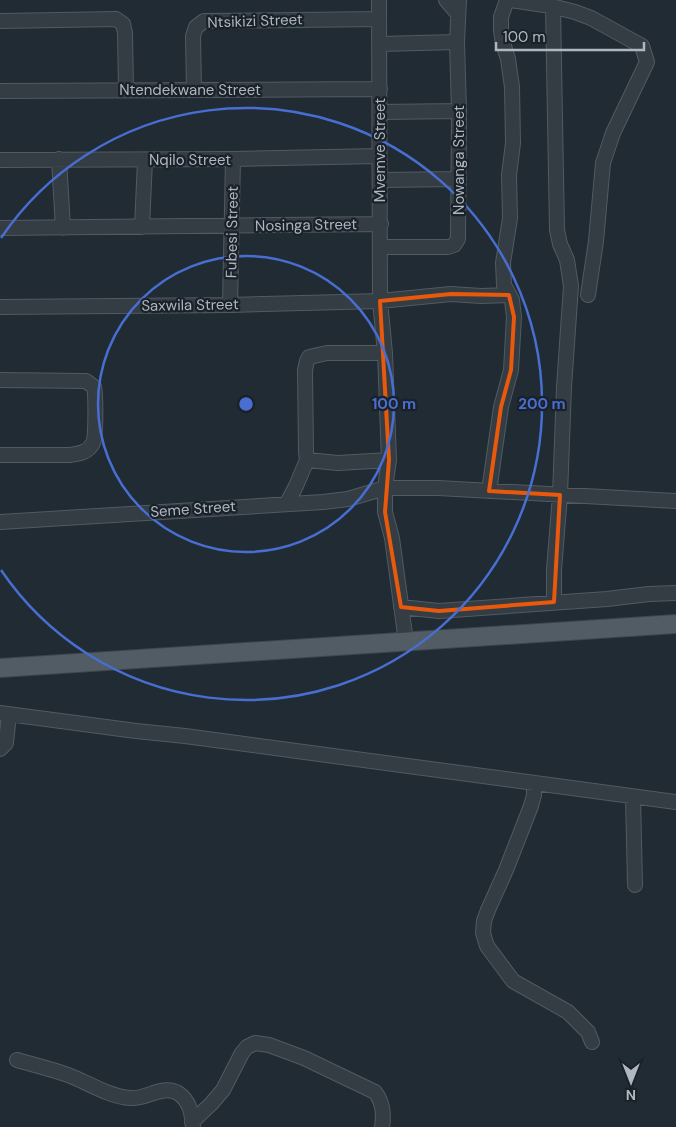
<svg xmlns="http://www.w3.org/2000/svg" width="676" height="1127" font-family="'DM Sans',sans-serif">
	<rect width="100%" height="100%" fill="#212b33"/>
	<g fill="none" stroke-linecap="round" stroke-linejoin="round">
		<!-- minor casing -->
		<g stroke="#525a62" stroke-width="16">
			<path id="minor" d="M446,0L458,14
				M511,0L551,6L575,12L591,18L642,46L647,62L613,133L603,163L596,241L588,295
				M553,7L557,230L560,244L567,260L571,286L564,387L560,495L554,570V602
				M0,21L116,19L123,24L125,33L126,90
				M380,44L457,42
				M194,90L193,36L196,27L204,21L379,19
				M0,91L380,89
				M380,112L459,111
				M59,159L63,228
				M0,160L233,159L379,156
				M380,180L459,179
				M142,227L145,160
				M0,228L381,224
				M380,247H448L454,245L458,239L459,111L457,42L459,0
				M230,305L233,159
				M0,307L230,305L380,301L451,294L481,296L509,295
				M385,353H327L309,357L307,361L305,370L306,452L307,460L338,463L389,460
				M0,380L86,381L94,387C96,396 96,437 93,443C88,453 78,454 69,455H0
				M489,491L501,407L511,370L514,317L512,300L504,285L503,263L510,218L509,175L513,143L512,87L508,59L503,43L501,31V17L507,0
				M287,503L296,486L307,460
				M0,522L323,502L348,499L385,488L389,460L385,353L380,301L379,0
				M401,607L439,611L607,599L649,594L676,593
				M406,642L392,538L385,512V488H438L676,501
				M0,713L136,731L185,736L676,802
				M0,749L6,743L9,714
				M534,783V795L531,806L506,870L488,910L484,921L483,933L487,946L513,981L568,1012L588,1032L592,1042
				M633,797L635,885
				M17,1060C34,1065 51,1069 68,1075C87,1082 110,1097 130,1098C146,1100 162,1084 178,1093C190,1101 192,1114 193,1127
				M192,1122L211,1104L223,1090L242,1053L247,1047L255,1043L269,1045L304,1058L375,1092C383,1102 384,1115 382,1127"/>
		</g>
		<!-- major casing -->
		<g stroke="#3e454e" stroke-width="20">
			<path id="major" d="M0,668L676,624"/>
		</g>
		<!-- minor -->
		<use href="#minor" stroke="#343c44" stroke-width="14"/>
		<!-- major -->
		<use href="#major" stroke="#525c64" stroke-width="18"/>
	</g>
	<!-- marked area -->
	<path fill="none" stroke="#e8590c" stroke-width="4" stroke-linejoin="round" d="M451,294L509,295L514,317L511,370L501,407L489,491L560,495L554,602L439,611L401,607L385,512L389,460L380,301Z"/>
	<!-- distance rings -->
	<g fill="none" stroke="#486ed1" stroke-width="2.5">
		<circle cx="246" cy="404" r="148"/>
		<path d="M1 238A296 296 0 1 1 1 570"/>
	</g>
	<g text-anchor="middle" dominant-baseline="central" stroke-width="4.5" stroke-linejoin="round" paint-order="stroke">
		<!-- street labels -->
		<g font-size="15" fill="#aeb7c1" stroke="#1a2128">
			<text transform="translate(255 21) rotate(-2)">Ntsikizi Street</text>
			<text x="190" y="90">Ntendekwane Street</text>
			<text transform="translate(380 150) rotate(-90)">Mvemve Street</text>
			<text x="190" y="160">Nqilo Street</text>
			<text transform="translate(459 160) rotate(-90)">Nowanga Street</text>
			<text transform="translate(306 225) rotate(-1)">Nosinga Street</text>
			<text transform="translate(232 232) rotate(-89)">Fubesi Street</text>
			<text transform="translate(190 305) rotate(-1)">Saxwila Street</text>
			<text transform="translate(193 509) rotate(-4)">Seme Street</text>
		</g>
	</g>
	<circle cx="246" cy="404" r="8" fill="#486ed1" stroke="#1a2128" stroke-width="2.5"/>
	<g font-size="15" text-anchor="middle" font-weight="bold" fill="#486ed1" stroke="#1a2128" stroke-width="4.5" stroke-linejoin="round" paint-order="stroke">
		<text x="394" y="409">100 m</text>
		<text x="542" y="409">200 m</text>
	</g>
	<!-- north arrow -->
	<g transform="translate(631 1082) rotate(180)" stroke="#1a2128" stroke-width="4" paint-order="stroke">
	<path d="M0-4L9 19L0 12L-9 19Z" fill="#aeb7c1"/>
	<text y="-8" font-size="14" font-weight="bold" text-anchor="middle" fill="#aeb7c1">N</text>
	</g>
	<!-- scale -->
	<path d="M496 42v8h148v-8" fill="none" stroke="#aeb7c1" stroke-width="2.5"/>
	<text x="503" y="42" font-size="15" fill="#aeb7c1" stroke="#1a2128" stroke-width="4" paint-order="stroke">100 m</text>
</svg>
